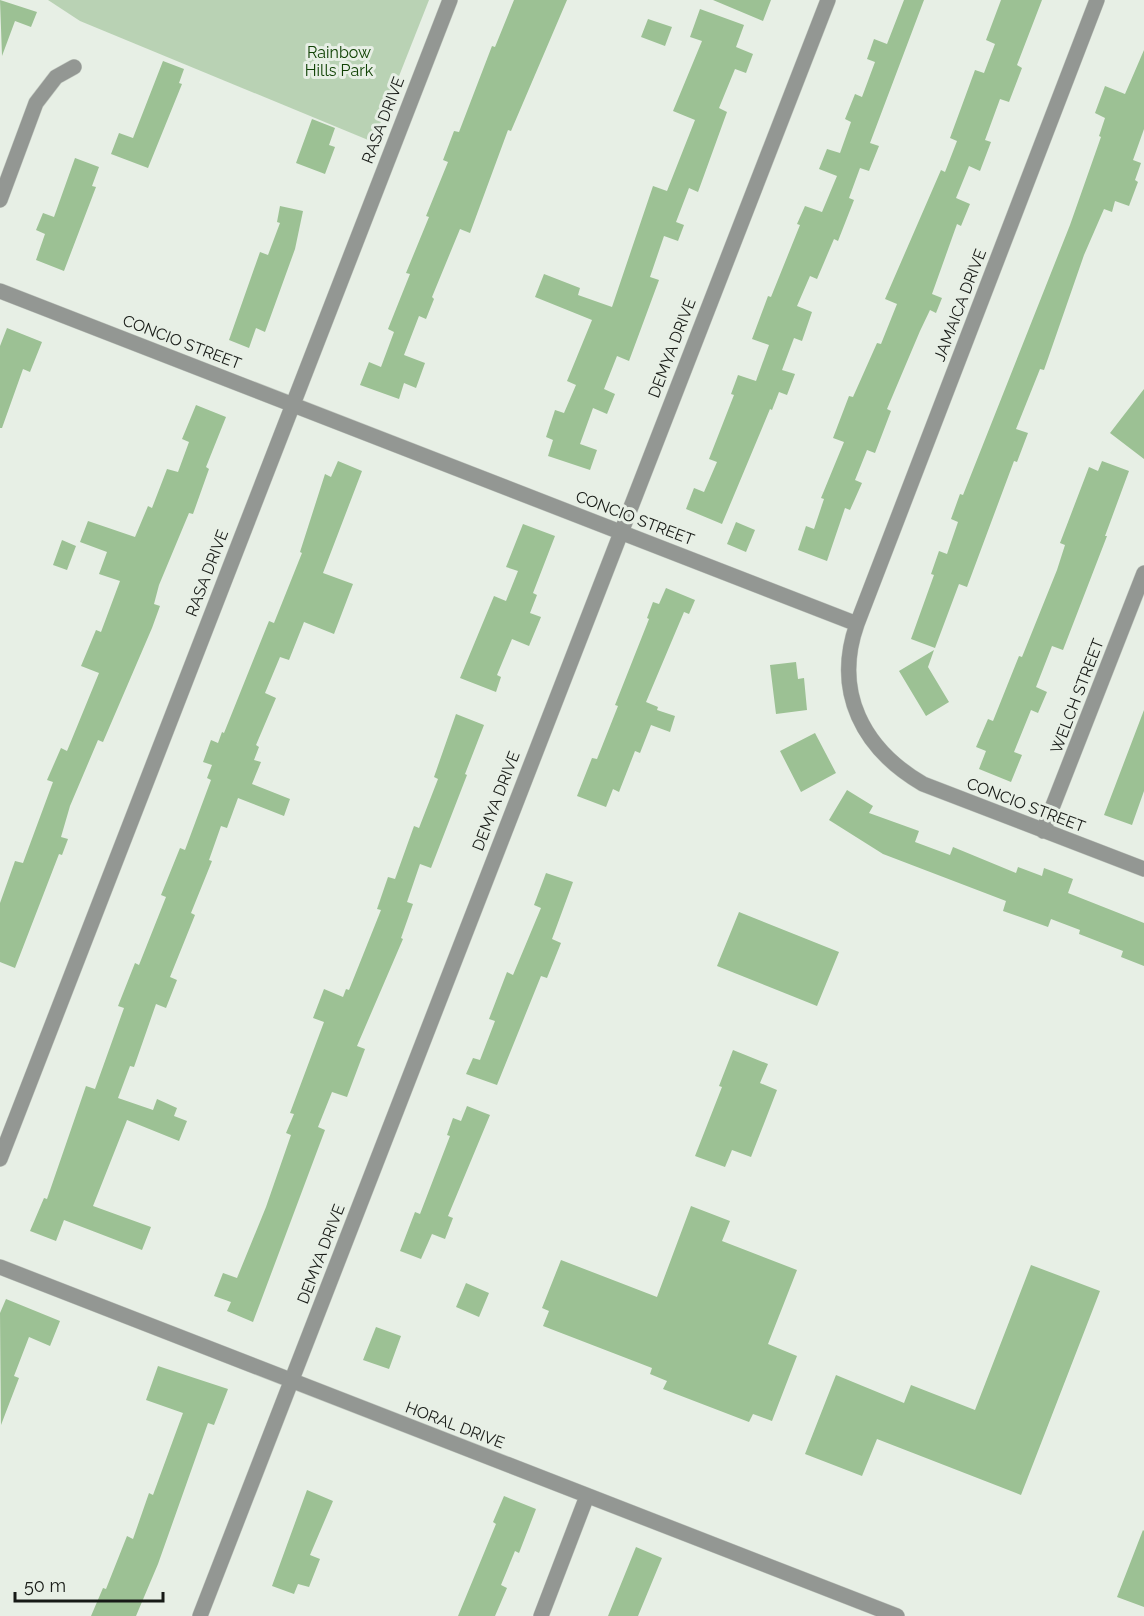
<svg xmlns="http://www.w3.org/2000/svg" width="1144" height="1616" font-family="Raleway,sans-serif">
	<rect width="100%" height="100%" fill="#e7efe5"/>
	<!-- green -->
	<path fill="#b9d2b4" d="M48,0H429L373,142L80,21Z"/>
	<!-- building -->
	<path fill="#9cc194" d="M0,0L37,12L31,27L15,21L2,56Z
		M514,0H567L511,131L508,130L470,233L460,229L432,297L434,299L426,319L419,316L404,355L425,363L416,388L404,383L399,399L360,385L369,362L381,367L394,332L388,329L410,274L406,273L429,217L426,216L448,162L443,160L454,131L459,132L492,46L495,47Z
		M713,0H771L763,21Z
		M904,0H924L870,143L879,146L869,171L860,168L849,198L854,200L838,241L834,239L817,279L810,276L797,306L812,312L802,341L794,338L782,370L795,374L787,395L779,392L772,410L770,409L722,524L686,509L694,488L704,492L717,462L709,459L734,395L731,394L738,375L756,381L769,345L752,339L768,296L771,297L800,225L797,224L805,206L822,212L837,176L819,169L827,149L840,153L851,122L845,119L855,94L862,97L875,62L867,59L874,39L887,44Z
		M1001,0H1042L1017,65L1022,68L1009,102L1000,99L985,140L991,142L980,171L969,166L956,198L970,204L961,226L957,224L932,294L942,298L936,313L930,310L920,331L887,409L891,411L875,453L867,450L855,480L862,483L850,510L845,508L827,561L798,550L806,526L814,529L824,499L821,498L844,442L833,438L849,396L853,397L877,343L881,344L897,304L885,299L941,170L945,172L957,141L950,138L975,70L984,73L995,44L986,40Z
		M700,9L744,25L736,47L753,54L746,73L735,69L719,108L727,112L698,192L689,188L676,222L684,225L678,241L664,236L650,277L659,280L629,361L617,356L604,389L615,394L607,414L593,408L580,444L597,450L590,470L548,456L553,440L546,437L555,410L564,413L576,385L567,381L592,320L535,297L544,274L580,288L578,295L612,307L653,186L667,191L695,120L673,111L702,41L690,37Z
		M648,19L672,27L665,46L641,37Z
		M1144,50V129L1133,160L1141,163L1135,180L1138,182L1129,206L1115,201L1112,212L1104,209L1084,255L1044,370L1040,369L1016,429L1028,433L1017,462L1014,461L967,587L959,584L935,648L911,639L934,575L931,574L939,551L947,554L958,522L951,519L960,494L963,495L1070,225L1101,137L1099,136L1105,118L1095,113L1105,86L1125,94Z
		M163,61L184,69L179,83L182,84L148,168L111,154L119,133L133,138Z
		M312,119L335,128L329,145L335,147L325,174L296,163Z
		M75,158L99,167L92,186L96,187L64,271L36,260L45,234L36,230L43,213L54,217Z
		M280,206L303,211L295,249L265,332L256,328L249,348L229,340L260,252L268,255L280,223L277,222Z
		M7,328L42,342L30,372L23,369L2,428H0V346Z
		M1144,389V459L1110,433Z
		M196,405L226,417L206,467L209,469L193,514L189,513L159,585L154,604L160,606L152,628L103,742L98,740L70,806L61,837L68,839L62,855L59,854L15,968L0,962V903L15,861L23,863L53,782L47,780L61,748L67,751L99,673L81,666L96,630L101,632L120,581L99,574L107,552L80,542L88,521L135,537L148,506L152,508L167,469L178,472L189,442L182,439Z
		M338,461L362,471L323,573L353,584L334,634L304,622L289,660L280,657L265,693L276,698L256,745L259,747L254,760L261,762L252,784L290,799L284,816L238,798L227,828L221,826L209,860L212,861L191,913L195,915L170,977L177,980L166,1008L156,1004L134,1067L130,1066L118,1098L153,1110L157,1099L177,1108L174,1116L187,1121L179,1141L127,1120L93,1206L151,1227L142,1250L64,1220L56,1241L30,1231L44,1198L47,1199L86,1086L95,1089L124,1008L118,1006L135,963L139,965L166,897L161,895L180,848L185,850L211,780L207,778L212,765L203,762L211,740L218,743L222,732L224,733L269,621L274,623L302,553L300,552L325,474L331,477Z
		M1102,461L1129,471L1105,536H1107L1063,650L1052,646L1036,687L1047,692L1038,713L1031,710L1014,752L1022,755L1011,782L979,769L986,751L976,747L988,719L993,721L1019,656L1022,657L1057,570L1065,545L1060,543L1089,467L1098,471Z
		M736,522L755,530L746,552L727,544Z
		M523,524L555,536L533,593L537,595L530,613L541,617L529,646L512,639L497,675L501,677L496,692L460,678L494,596L506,601L518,571L506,567Z
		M62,540L76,546L67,570L53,565Z
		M666,588L695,600L689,614L684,612L646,702L658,707L657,710L675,716L670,732L651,725L640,753L635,751L619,792L613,789L606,807L577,796L592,758L597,759L618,706L615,705L649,619L647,618L653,602L659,604Z
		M934,650L928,667L949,702L926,716L899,671Z
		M796,662L798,679L804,678L807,710L776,714L770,665Z
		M1144,710V791L1132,825L1104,815Z
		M456,714L484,725L465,774L467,775L431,868L420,864L407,902L413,904L401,938L403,939L357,1046L365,1049L347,1097L332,1092L318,1127L325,1130L253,1322L227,1311L231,1302L214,1296L223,1273L237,1278L266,1207L291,1135L286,1133L294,1114L290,1113L324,1022L313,1018L324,989L343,997L346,989L349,990L381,910L377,909L388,877L395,879L414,826L419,828L438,779L434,777Z
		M815,733L836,773L801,792L780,751Z
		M847,790L873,806L869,813L919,831L915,842L950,855L953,847L1016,873L1018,867L1042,876L1044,868L1073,879L1068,893L1144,923V966L1121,957L1123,951L1079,934L1080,930L1051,919L1048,927L1003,911L1006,901L883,854L829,820Z
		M546,873L573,882L552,939L561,943L547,978L541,976L497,1085L466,1074L473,1058L480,1060L495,1021L489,1019L507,972L513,975L541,908L534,905Z
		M739,912L839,952L817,1006L717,966Z
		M733,1050L768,1064L760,1083L777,1090L751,1157L732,1150L725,1167L695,1156L722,1087L719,1086Z
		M467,1106L490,1115L448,1216L453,1218L445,1239L432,1234L421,1259L400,1251L415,1212L420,1214L450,1136L447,1135L453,1118L461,1121Z
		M691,1206L730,1221L722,1241L797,1270L768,1344L797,1356L772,1421L753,1414L749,1422L663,1389L667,1381L650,1374L652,1368L543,1326L549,1311L542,1308L561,1260L657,1297Z
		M1031,1265L1100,1291L1021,1495L877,1439L862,1476L805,1454L836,1375L904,1403L911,1385L975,1410Z
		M466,1283L489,1293L479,1317L456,1307Z
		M6,1299L60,1321L50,1346L29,1337L14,1376L19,1378L1,1425L0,1313Z
		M376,1327L401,1336L389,1369L363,1360Z
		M158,1366L228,1389L214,1425L208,1423L158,1564L136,1616H91L103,1588L106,1589L127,1536L133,1539L149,1493L153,1495L183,1413L146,1400Z
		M307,1490L333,1501L310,1555L320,1559L309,1587L298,1584L294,1594L272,1586Z
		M504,1496L536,1509L519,1553L515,1551L501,1585L507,1588L495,1616H458L496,1524L493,1522Z
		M1143,1530L1144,1531V1607L1117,1597Z
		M636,1547L662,1558L638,1616H608Z"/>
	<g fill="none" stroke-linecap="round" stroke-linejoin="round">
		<!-- minor casing -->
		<g stroke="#c2c9c0" stroke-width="16">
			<path id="minor" d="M1097,0L857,624C833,692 863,749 923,784L1144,869
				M0,200L36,103L56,77L74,67
				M0,291L857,624
				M1043,831L1144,573
				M0,1159L450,0
				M0,1267L897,1616
				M200,1616L828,0
				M541,1616L587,1496"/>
		</g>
		<!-- minor -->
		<use href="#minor" stroke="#939793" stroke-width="15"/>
	</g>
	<g text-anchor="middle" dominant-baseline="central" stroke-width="6" stroke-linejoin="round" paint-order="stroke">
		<!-- park labels -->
		<g font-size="16" fill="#104204" stroke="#e7efe5">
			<text x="339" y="52">Rainbow<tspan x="339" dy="18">Hills Park</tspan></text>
		</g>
		<!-- street labels -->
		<g font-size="16" fill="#171a16" stroke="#e7efe5">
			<text transform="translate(383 120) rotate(-69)">RASA DRIVE</text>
			<text transform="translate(960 305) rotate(-69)">JAMAICA DRIVE</text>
			<text transform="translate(182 342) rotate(21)">CONCIO STREET</text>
			<text transform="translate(672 348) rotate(-69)">DEMYA DRIVE</text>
			<text transform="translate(635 518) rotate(21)">CONCIO STREET</text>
			<text transform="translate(207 573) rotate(-69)">RASA DRIVE</text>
			<text transform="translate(1077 696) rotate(-69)">WELCH STREET</text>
			<text transform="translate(496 801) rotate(-69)">DEMYA DRIVE</text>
			<text transform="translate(1026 805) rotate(21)">CONCIO STREET</text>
			<text transform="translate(321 1254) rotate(-69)">DEMYA DRIVE</text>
			<text transform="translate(455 1425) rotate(21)">HORAL DRIVE</text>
		</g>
	</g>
	<!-- scale -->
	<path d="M15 1592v9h148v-9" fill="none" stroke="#171a16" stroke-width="3"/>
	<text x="24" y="1592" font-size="18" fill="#171a16" stroke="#e7efe5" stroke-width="4.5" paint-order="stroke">50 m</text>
</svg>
